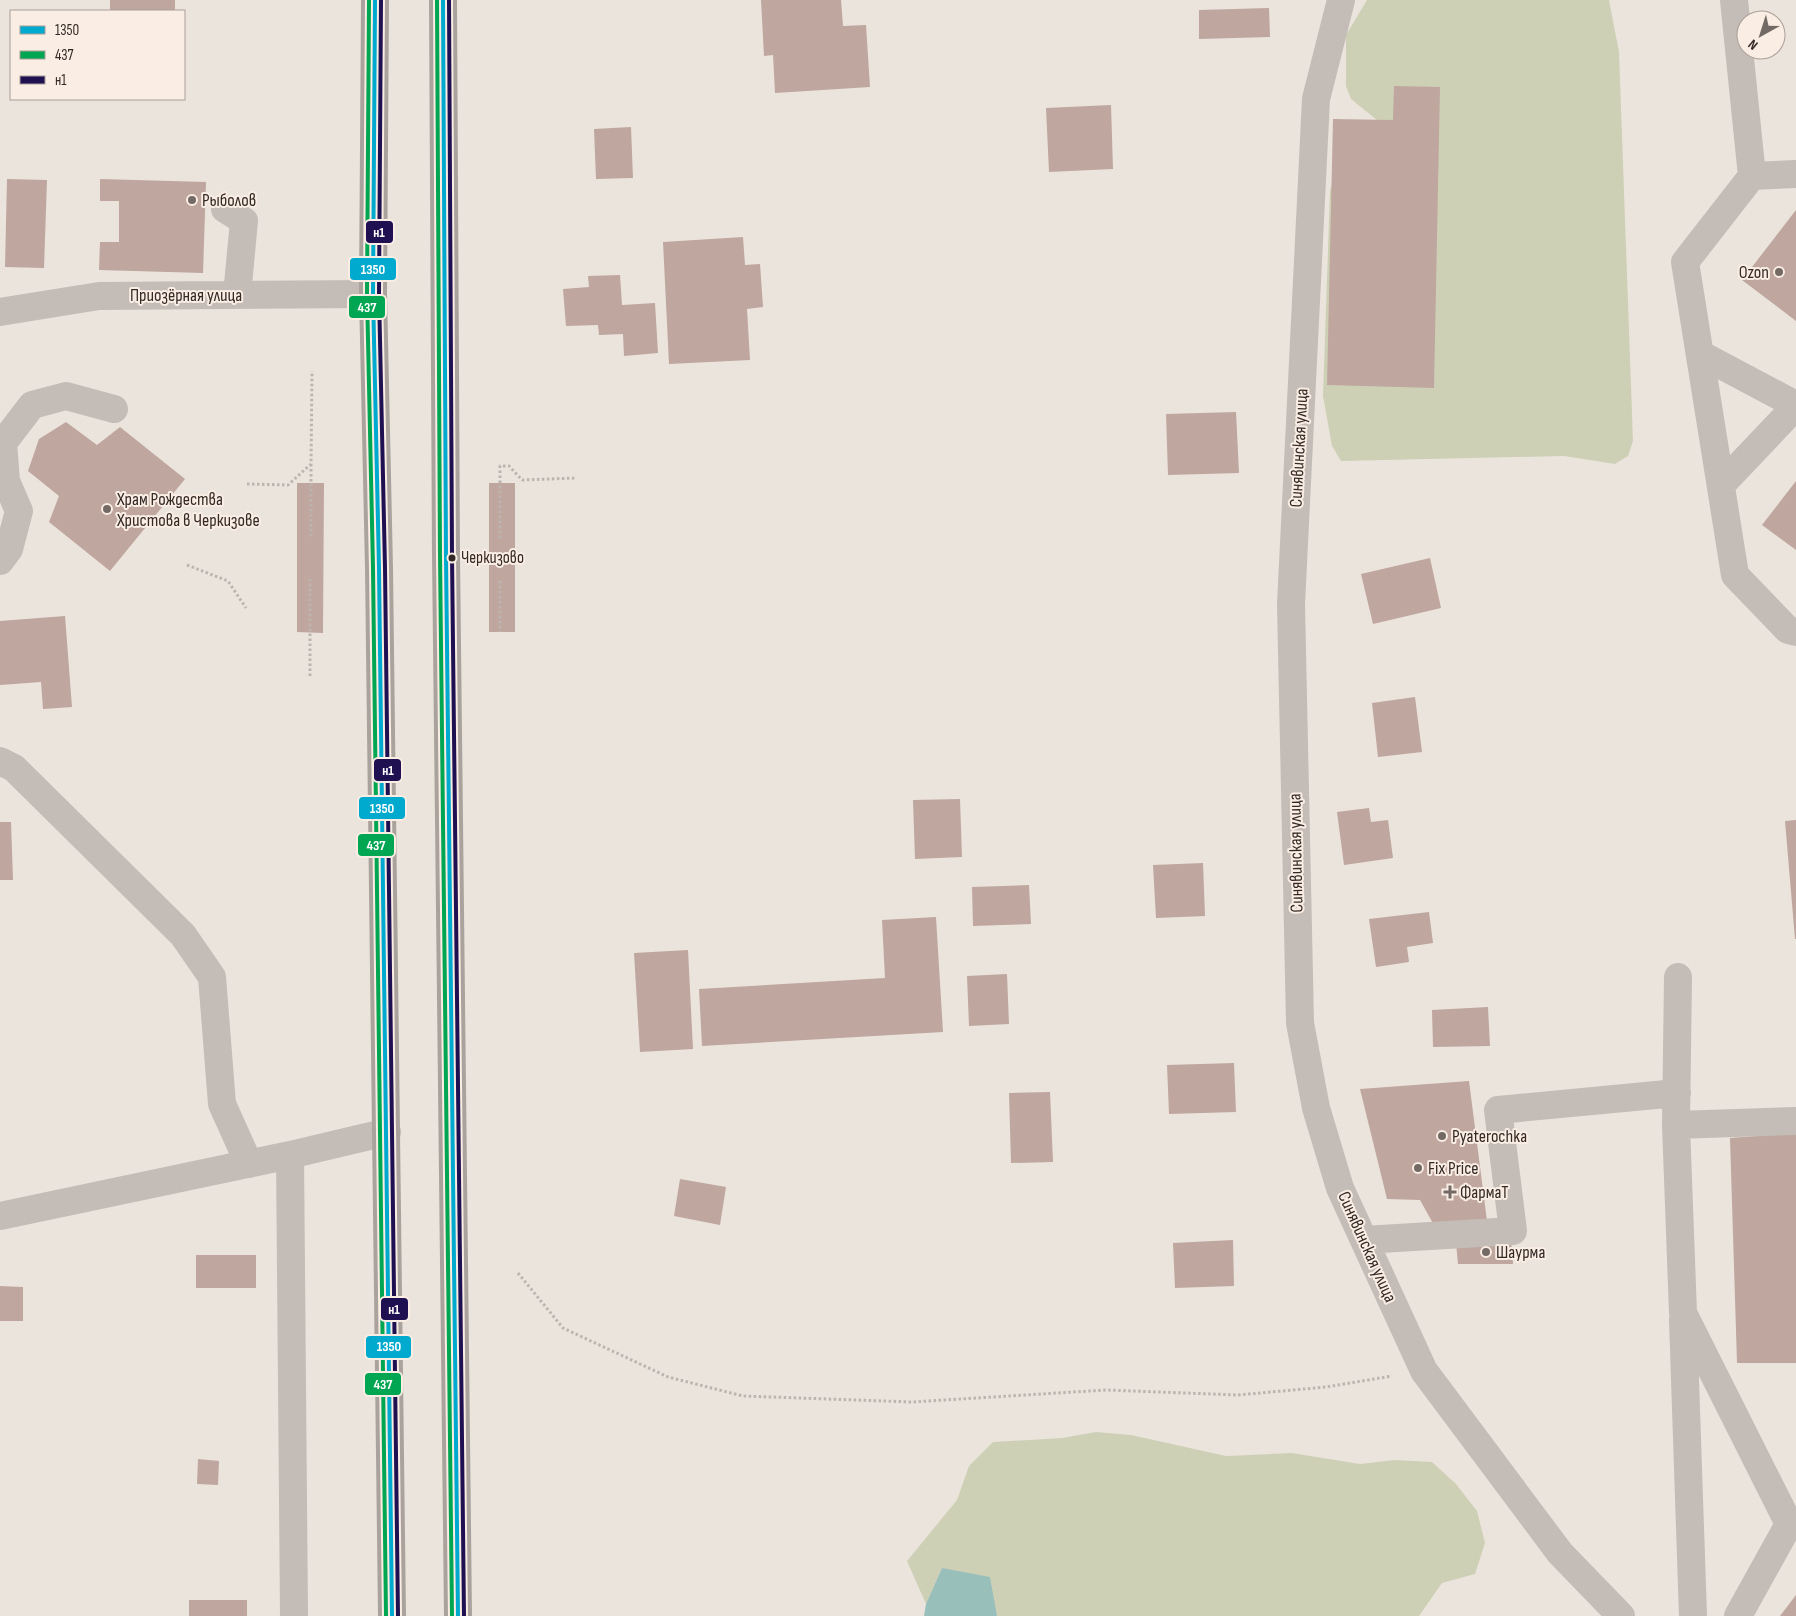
<svg xmlns="http://www.w3.org/2000/svg" width="1796" height="1616" font-family="'Sofia Sans Condensed',sans-serif">
	<rect width="100%" height="100%" fill="#ebe4dd"/>
	<!-- green -->
	<path fill="#ced0b6" d="M1367,0H1609L1619,52L1633,441L1628,456L1615,464L1564,456L1341,461L1332,446L1323,396L1330,191L1334,176L1388,129L1351,99L1346,86V35Z
		M1096,1432L1131,1435L1226,1456L1292,1453L1360,1464L1395,1460L1432,1462L1456,1484L1477,1511L1485,1543L1475,1574L1442,1583L1419,1616H997L995,1610L942,1568L926,1604L907,1561L957,1500L969,1466L993,1442L1062,1438Z"/>
	<!-- water -->
	<path fill="#99bfbb" d="M942,1568L990,1577L997,1616H924L926,1604Z"/>
	<!-- building -->
	<path fill="#bfa69e" d="M110,0H175V11H110Z
		M761,0H841L843,26L866,25L870,87L775,93L773,55L764,56Z
		M1269,8L1270,37L1199,39V10Z
		M1394,86L1440,87L1434,388L1327,385L1333,119L1393,120Z
		M1111,105L1113,169L1049,172L1046,108Z
		M631,127L633,178L596,179L594,129Z
		M7,179L47,180L44,268L5,267Z
		M100,179L206,182L203,273L99,270L100,242H119V201H100Z
		M1796,210V321L1742,280Z
		M743,237L745,265L760,264L763,307L747,309L750,360L669,364L663,242Z
		M620,275L622,305L655,303L658,353L624,356L623,334L599,335L598,325L566,326L563,289L589,287L588,276Z
		M1236,412L1239,473L1168,475L1166,414Z
		M66,422L97,445L120,427L185,479L110,571L49,522L59,496L28,471L39,439Z
		M1796,481V550L1762,525Z
		M297,483H324L323,633L297,632Z
		M489,483H515V632H489Z
		M1430,558L1441,608L1373,624L1361,574Z
		M65,616L72,707L43,709L41,682L0,685V621Z
		M1415,697L1422,752L1378,757L1372,703Z
		M960,799L962,857L915,859L913,800Z
		M1369,808L1371,822L1388,820L1393,858L1344,865L1337,812Z
		M1796,820V939H1795L1785,821Z
		M0,822H11L13,880H0Z
		M1203,863L1205,916L1156,918L1153,865Z
		M1029,885L1031,924L973,926L972,887Z
		M1429,912L1433,943L1407,947L1409,962L1376,967L1369,919Z
		M936,917L943,1032L702,1046L699,989L885,978L882,920Z
		M688,950L693,1049L640,1052L634,953Z
		M1007,974L1009,1024L969,1026L967,976Z
		M1488,1007L1490,1046L1433,1047L1432,1010Z
		M1234,1063L1236,1112L1169,1114L1167,1065Z
		M1469,1081L1487,1221L1435,1227L1420,1200L1387,1199L1360,1089Z
		M1050,1092L1053,1162L1011,1163L1009,1093Z
		M1796,1133V1363H1737L1730,1138Z
		M680,1179L726,1187L720,1225L674,1216Z
		M1233,1240L1234,1286L1175,1288L1173,1243Z
		M1511,1240L1513,1264H1458L1456,1243Z
		M196,1255H256V1288H196Z
		M0,1286L23,1287V1321H0Z
		M198,1459L219,1461L218,1485L197,1484Z
		M1796,1595V1616H1780Z
		M189,1600H247V1616H189Z"/>
	<g fill="none" stroke-linecap="round" stroke-linejoin="round">
		<!-- path -->
		<path stroke="#bdb4af" stroke-width="3" stroke-dasharray="2.5 2.5" stroke-linecap="butt" d="M311,464V539
			M247,484L288,485L311,464L312,371
			M500,538V466H509L522,480L576,478
			M187,565L228,581L246,608
			M500,581V632
			M310,676V579
			M518,1273L563,1328L668,1377L743,1396L912,1402L1106,1390L1238,1395L1326,1387L1392,1376"/>
		<!-- minor -->
		<path stroke="#c4bcb6" stroke-width="28" d="M1341,0L1316,99L1291,604L1300,1023L1316,1108L1340,1188L1424,1371L1560,1553L1621,1616
			M1734,0L1752,176L1796,174
			M1752,176L1685,262L1735,575L1788,630L1796,632
			M225,209L244,221L237,295
			M0,312L99,296L373,294
			M1700,354L1796,405
			M1721,485L1796,406
			M0,561L9,549L19,511L6,481L3,443L32,405L66,396L114,409
			M0,761L14,768L183,935L212,977L222,1104L249,1164
			M1678,977L1676,1125L1683,1313L1789,1524L1738,1616
			M1676,1125L1796,1121
			M290,1155L294,1616
			M0,1216L290,1155L387,1132
			M1364,1240L1513,1231L1498,1110L1677,1093
			M1683,1320L1693,1616"/>
		<!-- highway -->
		<path stroke="#aaa39d" stroke-width="28" d="M375,0L373,294L379,568L392,1616
			M443,0L446,556L458,1616"/>
		<!-- bus-1 casing -->
		<g stroke="#f9ede4" stroke-width="8">
			<path id="bus-1" d="M375,0L373,294L379,568L392,1616
				M443,0L446,556L458,1616"/>
		</g>
		<!-- bus-2 casing -->
		<g stroke="#f9ede4" stroke-width="8">
			<path id="bus-2" d="M369,0L367,294L373,568L386,1616
				M437,0L440,556L452,1616"/>
		</g>
		<!-- bus-3 casing -->
		<g stroke="#f9ede4" stroke-width="8">
			<path id="bus-3" d="M381,0L379,294L385,568L398,1616
				M449,0L452,556L464,1616"/>
		</g>
		<!-- bus-1 -->
		<use href="#bus-1" stroke="#00a9ce" stroke-width="4"/>
		<!-- bus-2 -->
		<use href="#bus-2" stroke="#00a651" stroke-width="4"/>
		<!-- bus-3 -->
		<use href="#bus-3" stroke="#1f1051" stroke-width="4"/>
	</g>
	<!-- markers -->
	<g fill="#746a65" stroke="#f9ede4" stroke-width="2">
		<circle cx="192" cy="200" r="5"/>
		<circle cx="1779" cy="272" r="5"/>
		<circle cx="107" cy="509" r="5"/>
		<circle cx="1442" cy="1136" r="5"/>
		<circle cx="1418" cy="1168" r="5"/>
		<path d="M1447.5 1184.5h5v5h5v5h-5v5h-5v-5h-5v-5h5z"/>
		<circle cx="1486" cy="1252" r="5"/>
	</g>
	<circle fill="#342925" stroke="#f9ede4" stroke-width="2" cx="452" cy="558" r="4.5"/>
	<g text-anchor="middle" dominant-baseline="central" stroke-width="4" stroke-linejoin="round" paint-order="stroke">
		<!-- bus labels -->
		<g font-size="17" fill="#342925" stroke="#f9ede4" text-anchor="start">
			<text x="461" y="558">Черкизово</text>
		</g>
		<!-- poi labels -->
		<g font-size="18" fill="#342925" stroke="#f9ede4" text-anchor="start">
			<text x="202" y="200">Рыболов</text>
			<text x="1769" y="272" text-anchor="end">Ozon</text>
			<text x="117" y="499">Храм Рождества<tspan x="117" dy="21">Христова в Черкизове</tspan></text>
			<text x="1452" y="1136">Pyaterochka</text>
			<text x="1428" y="1168">Fix Price</text>
			<text x="1460" y="1192">ФармаТ</text>
			<text x="1496" y="1252">Шаурма</text>
		</g>
		<!-- street labels -->
		<g font-size="18" fill="#342925" stroke="#f9ede4">
			<text x="186" y="295">Приозёрная улица</text>
			<text transform="translate(1299 448) rotate(-87)">Синявинская улица</text>
			<text transform="translate(1296 853) rotate(-91)">Синявинская улица</text>
			<text transform="translate(1367 1247) rotate(66)">Синявинская улица</text>
		</g>
	</g>
	<g stroke="#f9ede4" stroke-width="2">
		<rect x="365" y="220" width="29" height="24" rx="5" fill="#1f1051"/>
		<rect x="349" y="257" width="48" height="24" rx="5" fill="#00a9ce"/>
		<rect x="348" y="295" width="38" height="24" rx="5" fill="#00a651"/>
		<rect x="373" y="758" width="29" height="24" rx="5" fill="#1f1051"/>
		<rect x="358" y="796" width="48" height="24" rx="5" fill="#00a9ce"/>
		<rect x="357" y="833" width="38" height="24" rx="5" fill="#00a651"/>
		<rect x="380" y="1297" width="29" height="24" rx="5" fill="#1f1051"/>
		<rect x="365" y="1335" width="47" height="24" rx="5" fill="#00a9ce"/>
		<rect x="364" y="1372" width="38" height="24" rx="5" fill="#00a651"/>
	</g>
	<g font-size="14" text-anchor="middle" font-weight="bold" fill="#fff">
		<text x="379" y="237">н1</text>
		<text x="373" y="274">1350</text>
		<text x="367" y="312">437</text>
		<text x="388" y="775">н1</text>
		<text x="382" y="813">1350</text>
		<text x="376" y="850">437</text>
		<text x="394" y="1314">н1</text>
		<text x="389" y="1351">1350</text>
		<text x="383" y="1389">437</text>
	</g>
	<!-- legend -->
	<rect x="10" y="10" width="175" height="90" fill="#f9ede4" stroke="#aa9f98"/>
	<rect x="20" y="26" width="25" height="8" fill="#00a9ce" stroke="#aa9f98"/>
	<text x="55" y="35" font-size="15" fill="#342925">1350</text>
	<rect x="20" y="51" width="25" height="8" fill="#00a651" stroke="#aa9f98"/>
	<text x="55" y="60" font-size="15" fill="#342925">437</text>
	<rect x="20" y="76" width="25" height="8" fill="#1f1051" stroke="#aa9f98"/>
	<text x="55" y="85" font-size="15" fill="#342925">н1</text>
	<!-- north arrow -->
	<g transform="translate(1761 35) rotate(219)"><circle r="24" fill="#f9ede4" stroke="#aa9f98"/>
	<path d="M0-4L9 19L0 12L-9 19Z" fill="#746a65"/>
	<text y="-8" font-size="14" font-weight="bold" text-anchor="middle" fill="#342925">N</text>
	</g>
</svg>
